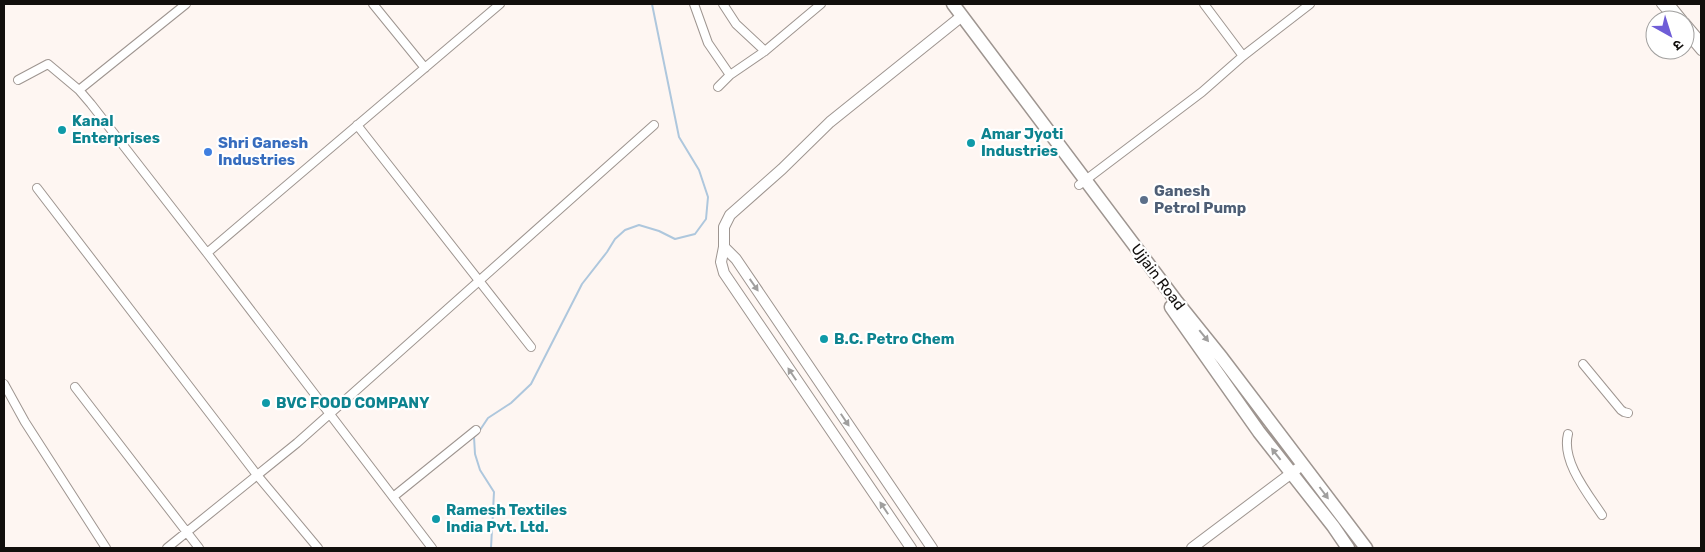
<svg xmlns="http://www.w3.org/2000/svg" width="1705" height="552" font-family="Rubik,'Noto Sans Devanagari',sans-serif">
	<rect width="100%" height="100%" fill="#fef6f2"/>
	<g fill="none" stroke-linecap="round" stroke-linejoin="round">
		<!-- stream -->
		<path stroke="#aec7dd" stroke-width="2" d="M480,430L488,418L511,403L531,384L582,284L607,252L615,239L625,230L639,225L659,231L675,239L695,234L706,219L708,197L699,170L679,137L652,4
			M477,434L474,437L475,454L480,470L494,492L491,548"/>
		<!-- minor casing -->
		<g stroke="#9e9590" stroke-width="10">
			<path id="minor" d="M373,4L425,68
				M694,4L708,43L730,75
				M723,4L736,24L765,51
				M1204,4L1243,56
				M1661,4L1675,20
				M1670,4L1683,20
				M1685,22L1701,41
				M1685,32L1701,51
				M18,80L48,64L79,90L91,104L207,253L432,548
				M718,87L730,75L765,51L821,4
				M79,90L186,4
				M357,125L531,347
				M1079,185L1202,92L1243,56L1310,4
				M37,188L257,475L318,548
				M207,253L500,4
				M1583,364L1621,410L1624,412L1628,413
				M4,384L25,422L106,548
				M75,387L199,548
				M1568,434C1561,461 1588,494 1602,515
				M393,497L476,430
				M167,548L297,443L654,125"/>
		</g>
		<!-- tertiary casing -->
		<g stroke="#9e9590" stroke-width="12">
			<path id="tertiary" d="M724,247L736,259L932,548
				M911,548L724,273L721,262L724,247V227L730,215L782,169L830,122L962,16
				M1192,548L1297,469"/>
		</g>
		<!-- primary casing -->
		<g stroke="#9e9590" stroke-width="15">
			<path id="primary" d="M953,4L1177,302L1222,358L1366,548
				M1171,307L1259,432L1333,526L1348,548"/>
		</g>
		<!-- minor -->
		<use href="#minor" stroke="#fff" stroke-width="8"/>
		<!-- tertiary -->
		<use href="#tertiary" stroke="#fff" stroke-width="10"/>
		<!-- primary -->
		<use href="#primary" stroke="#fff" stroke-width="12"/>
	</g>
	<!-- one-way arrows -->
	<defs><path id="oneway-solid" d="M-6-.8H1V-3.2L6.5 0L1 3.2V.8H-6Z" transform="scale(1.25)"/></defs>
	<g fill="#a09f9e">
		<use href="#oneway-solid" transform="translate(754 285) rotate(55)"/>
		<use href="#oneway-solid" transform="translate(1204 336) rotate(51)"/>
		<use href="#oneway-solid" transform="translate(792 374) rotate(-124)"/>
		<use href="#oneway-solid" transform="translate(845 420) rotate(56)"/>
		<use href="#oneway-solid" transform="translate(1276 454) rotate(-128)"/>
		<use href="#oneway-solid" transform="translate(1324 493) rotate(53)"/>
		<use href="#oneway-solid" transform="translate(884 508) rotate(-124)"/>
	</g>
	<!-- markers -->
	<g fill="#0f9aa8" stroke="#fff" stroke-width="2">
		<circle cx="62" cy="130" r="5"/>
		<circle cx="971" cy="143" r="5"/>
		<circle cx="824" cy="339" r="5"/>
		<circle cx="266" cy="403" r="5"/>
		<circle cx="436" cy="519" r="5"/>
	</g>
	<circle fill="#3f7fe0" stroke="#fff" stroke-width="2" cx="208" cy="152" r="5"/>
	<circle fill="#5c6f8a" stroke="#fff" stroke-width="2" cx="1144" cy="200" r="5"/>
	<g text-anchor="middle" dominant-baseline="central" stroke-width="4.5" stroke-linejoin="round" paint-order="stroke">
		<!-- culture labels -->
		<g font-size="15" font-weight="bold" fill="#0d838f" stroke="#fff" text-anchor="start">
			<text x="72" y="121">Kanal<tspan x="72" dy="17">Enterprises</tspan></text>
			<text x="981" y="134">Amar Jyoti<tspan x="981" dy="17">Industries</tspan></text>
			<text x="834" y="339">B.C. Petro Chem</text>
			<text x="276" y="403">BVC FOOD COMPANY</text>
			<text x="446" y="510">Ramesh Textiles<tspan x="446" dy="17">India Pvt. Ltd.</tspan></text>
		</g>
		<!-- shop labels -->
		<g font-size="15" font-weight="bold" fill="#366cbe" stroke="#fff" text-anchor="start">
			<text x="218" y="143">Shri Ganesh<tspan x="218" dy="17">Industries</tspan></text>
		</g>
		<!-- service labels -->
		<g font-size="15" font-weight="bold" fill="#4e5e75" stroke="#fff" text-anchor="start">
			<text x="1154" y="191">Ganesh<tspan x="1154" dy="17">Petrol Pump</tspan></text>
		</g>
		<!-- street labels -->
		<g font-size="15" fill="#120f0d" stroke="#fff">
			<text transform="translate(1158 277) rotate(53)">Ujjain Road</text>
		</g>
	</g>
	<!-- border -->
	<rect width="1705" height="552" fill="none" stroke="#120f0d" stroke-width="10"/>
	<!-- north arrow -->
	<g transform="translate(1670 35) rotate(141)"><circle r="24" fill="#ffffff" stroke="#a09f9e"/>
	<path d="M0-4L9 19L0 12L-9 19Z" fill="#6f5dd7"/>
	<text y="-8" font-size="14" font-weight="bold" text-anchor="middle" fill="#120f0d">उ</text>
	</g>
</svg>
